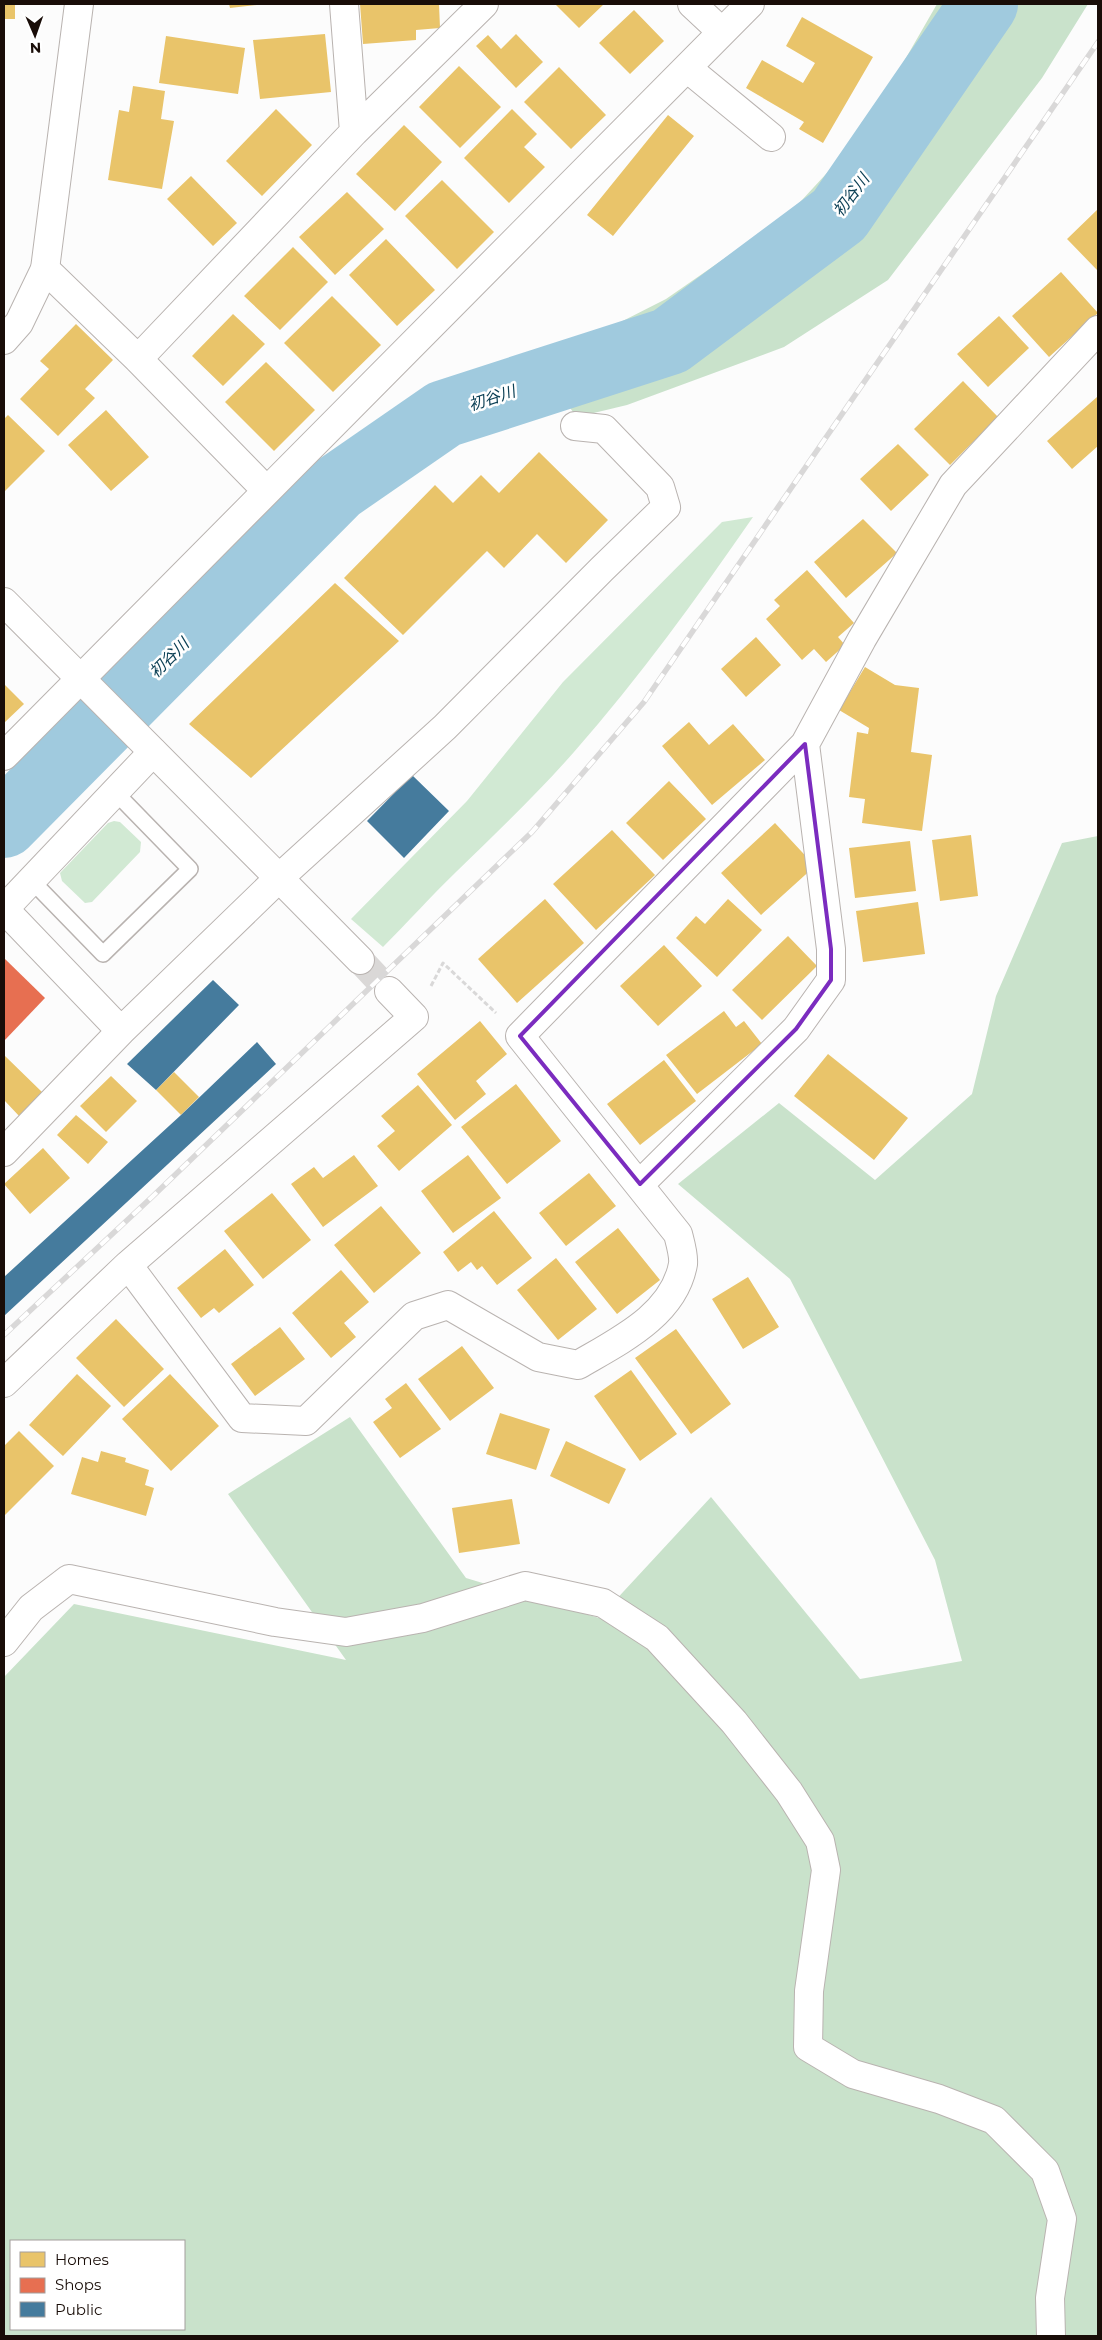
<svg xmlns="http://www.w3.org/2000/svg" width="1102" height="2340" font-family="Montserrat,'Noto Sans JP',sans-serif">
	<rect width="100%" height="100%" fill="#fcfcfc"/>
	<!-- green -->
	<path fill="#d1e9d3" d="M753,517C697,598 639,678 574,752C537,794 497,832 457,871C432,895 408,922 383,947L351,919L467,801L563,682L722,522Z
		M114,821L120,822L141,842L140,852L92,902L85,903L62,881L60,873L108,823Z"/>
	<!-- forest -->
	<path fill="#c9e2cb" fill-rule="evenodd" d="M937,4H1088L1042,78L888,280L784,347L627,405L577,417L531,357L595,335L666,299L790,213L861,136Z
		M1098,836V2336H4V1677L74,1604L346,1660L228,1494L350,1417L466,1578L599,1618L711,1497L860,1679L962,1661L935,1560L790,1279L678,1184L779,1103L875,1180L972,1094L996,996L1062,843ZM11,2241H184V2329H11Z"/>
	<!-- homes -->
	<path fill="#e9c46a" d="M4,4H15V19H4Z
		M229,4H257V5L230,8Z
		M360,4H439L440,28L416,30V40L363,44Z
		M555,4H604L579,28Z
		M634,10L664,41L630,74L599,43Z
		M802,17L873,57L823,143L799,129L804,122L746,88L762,60L803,83L815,63L786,46Z
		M325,34L331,92L260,99L253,40Z
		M516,34L543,62L516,88L476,46L488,35L501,49Z
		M166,36L245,48L238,94L159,83Z
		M459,66L501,107L460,148L419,107Z
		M559,67L606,115L571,149L524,102Z
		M133,86L165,91L161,119L174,121L162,189L108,180L119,110L129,112Z
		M276,109L312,145L262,196L226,161Z
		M512,109L537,134L524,147L545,167L509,203L464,158Z
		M668,115L694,136L613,236L587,215Z
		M404,125L442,162L395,211L356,174Z
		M191,176L237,223L213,246L167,199Z
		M442,180L494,232L457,269L405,216Z
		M347,192L384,229L335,275L299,237Z
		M1098,209V271L1067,239Z
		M386,239L435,290L397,326L349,275Z
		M293,247L328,282L280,330L244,296Z
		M1061,272L1098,313L1049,357L1012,316Z
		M332,296L381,345L333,392L284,343Z
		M233,314L265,344L223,386L192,356Z
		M999,316L1029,348L988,387L957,354Z
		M76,324L113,360L85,389L95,398L58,436L20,399L49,369L40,361Z
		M266,362L315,410L274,451L225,402Z
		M963,381L998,417L950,465L914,429Z
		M1097,397L1098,446L1072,469L1047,441Z
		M106,410L149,457L111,491L68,445Z
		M8,415L45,451L4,492V419Z
		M898,444L929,475L891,511L860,479Z
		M539,452L608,520L566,563L537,534L504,568L487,551L403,635L344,578L435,485L453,503L481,475L499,493Z
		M863,519L897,553L846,598L814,562Z
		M807,570L854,623L838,637L845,645L826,662L814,649L802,660L766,619L780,606L774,600Z
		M335,583L399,641L251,778L189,724Z
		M756,637L781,665L746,697L721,669Z
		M865,667L895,685L919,688L911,752L932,755L922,831L862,823L865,799L849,797L857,732L868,734L869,728L839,710Z
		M5,685L24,704L4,723V686Z
		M689,722L709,745L733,724L765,760L712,805L662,746Z
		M669,781L706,819L663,860L626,823Z
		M775,823L815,866L761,915L721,873Z
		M612,830L655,875L596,930L553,884Z
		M971,835L978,896L940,901L932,840Z
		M910,841L916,891L855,898L849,848Z
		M545,899L584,943L517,1003L478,959Z
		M728,899L762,930L717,977L676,938L696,916L705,924Z
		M918,902L925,954L863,962L856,911Z
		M788,936L817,966L762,1020L732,990Z
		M664,945L702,986L658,1026L620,986Z
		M724,1011L736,1027L744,1021L762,1044L697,1094L666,1055Z
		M480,1021L507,1054L476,1081L486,1094L455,1120L417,1074Z
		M828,1054L908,1118L874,1160L794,1096Z
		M4,1055L43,1093L20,1117L4,1100Z
		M664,1060L696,1101L640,1145L607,1104Z
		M174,1072L199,1097L181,1115L156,1090Z
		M111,1076L137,1101L106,1132L80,1106Z
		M516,1084L561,1141L507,1184L461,1127Z
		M418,1085L452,1125L399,1171L377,1146L395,1131L381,1116Z
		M76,1115L108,1142L88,1164L57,1135Z
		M43,1148L70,1178L30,1214L4,1184Z
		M354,1155L378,1186L323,1227L291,1184L314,1167L323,1178Z
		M468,1155L501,1198L453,1233L421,1191Z
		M589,1173L616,1206L566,1246L539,1213Z
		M272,1193L311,1240L263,1279L224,1231Z
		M381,1206L421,1253L374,1293L334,1245Z
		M494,1211L532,1258L497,1285L482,1266L477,1270L471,1262L458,1272L443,1252Z
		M618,1228L660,1280L617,1314L575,1262Z
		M225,1249L254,1285L219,1313L214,1308L201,1318L177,1288Z
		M556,1258L597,1309L558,1340L517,1290Z
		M341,1270L369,1302L344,1323L356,1337L331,1358L292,1313Z
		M748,1277L779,1327L743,1349L712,1299Z
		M116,1319L164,1369L124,1407L76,1358Z
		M280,1327L305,1359L255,1396L231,1364Z
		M676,1329L731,1404L691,1434L635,1358Z
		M462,1346L494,1388L450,1421L418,1379Z
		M631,1370L677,1434L640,1461L594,1396Z
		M77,1374L111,1406L63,1456L29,1425Z
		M170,1374L219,1426L171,1471L122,1419Z
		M406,1383L441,1429L400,1458L373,1422L392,1408L385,1399Z
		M500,1413L550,1429L536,1470L486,1454Z
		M19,1431L54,1466L4,1516V1446Z
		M566,1441L626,1469L609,1504L550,1476Z
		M101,1451L126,1458L125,1462L149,1470L145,1485L154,1488L146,1516L71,1494L82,1457L98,1462Z
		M512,1499L520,1544L459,1553L452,1508Z"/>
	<!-- shops -->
	<path fill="#e76f51" d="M4,958L45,998L4,1041Z"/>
	<!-- public -->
	<path fill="#457b9d" d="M412,775L449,811L404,858L367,821Z
		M213,980L239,1005L156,1090L127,1064Z
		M257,1042L276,1064L4,1316V1277L181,1115Z"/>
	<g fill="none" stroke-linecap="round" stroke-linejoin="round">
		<!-- river -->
		<path stroke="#a0cade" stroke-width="68" d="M4,824L337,488L444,414L670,341L839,215L984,4"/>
		<!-- minor-tunnel -->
		<path stroke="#dad8d7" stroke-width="28" stroke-dasharray="28 14" stroke-linecap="butt" d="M360,960L389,991"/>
		<!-- service casing -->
		<g stroke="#b9b3b0" stroke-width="18">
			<path id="service" d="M31,880L103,954L190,869L115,792"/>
		</g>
		<!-- minor casing -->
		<g stroke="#b9b3b0" stroke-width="30">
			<path id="minor" d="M344,4L354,132
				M692,4L722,32
				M687,68L771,137
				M45,269L138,359L266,490
				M138,359L354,132L484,4
				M4,756L750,4
				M279,878L360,960
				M121,1031L4,909L153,752
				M4,1152L121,1031L279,878L445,727L602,569L666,507L660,487L604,429L575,426
				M640,1184L796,1029L831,980V949L805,744L862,639L953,485L1098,330
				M128,1265L242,1418L306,1421L414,1316L448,1305L538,1357L578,1365C619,1341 674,1315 683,1264C684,1255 680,1242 678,1234L520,1036L805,744
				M4,1383L128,1265L414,1017L389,991
				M4,1642L31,1608L69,1579L275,1622L346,1632L423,1618L525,1586L603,1603L657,1638L734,1722L789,1792L820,1841L826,1870L809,1991L808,2047L853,2074L939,2099L994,2120L1045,2171L1062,2219L1050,2298L1051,2336"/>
		</g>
		<!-- tertiary casing -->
		<g stroke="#b9b3b0" stroke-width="30">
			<path id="tertiary" d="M4,340L19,323L45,269L79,4
				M4,602L279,878"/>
		</g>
		<!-- path -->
		<path stroke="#d9d8d8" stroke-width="3" stroke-dasharray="5 2.5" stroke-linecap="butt" d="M431,986L443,963L496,1013"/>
		<!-- service -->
		<use href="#service" stroke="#fff" stroke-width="15"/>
		<!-- minor -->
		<use href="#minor" stroke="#fff" stroke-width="28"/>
		<!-- tertiary -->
		<use href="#tertiary" stroke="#fff" stroke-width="28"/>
		<!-- rail casing -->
		<g stroke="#d9d8d8" stroke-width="5.5">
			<path id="rail" d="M4,1335L152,1197L532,832L644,702L1098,42"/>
		</g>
		<!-- rail -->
		<use href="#rail" stroke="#fff" stroke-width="4" stroke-dasharray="11" stroke-linecap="butt"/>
	</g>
	<!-- marked area -->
	<path fill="none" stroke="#7b2cbf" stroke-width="4" stroke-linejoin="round" d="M805,744L831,949V980L796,1029L640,1184L520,1036Z"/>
	<g text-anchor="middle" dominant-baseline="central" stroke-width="5" stroke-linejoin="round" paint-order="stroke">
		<!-- water labels -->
		<g font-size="16" font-style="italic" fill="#0d4156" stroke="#fff">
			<text transform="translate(851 195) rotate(-53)">初谷川</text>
			<text transform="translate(492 398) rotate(-18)">初谷川</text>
			<text transform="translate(169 658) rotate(-45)">初谷川</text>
		</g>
	</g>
	<!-- border -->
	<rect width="1102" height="2340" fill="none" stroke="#190d08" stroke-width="10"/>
	<!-- legend -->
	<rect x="10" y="2240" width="175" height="90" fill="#ffffff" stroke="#a39e9c"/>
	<rect x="20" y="2252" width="25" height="15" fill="#e9c46a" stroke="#a39e9c"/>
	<text x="55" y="2265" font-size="15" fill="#190d08">Homes</text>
	<rect x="20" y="2278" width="25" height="15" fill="#e76f51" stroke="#a39e9c"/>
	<text x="55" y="2290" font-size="15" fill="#190d08">Shops</text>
	<rect x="20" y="2302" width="25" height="15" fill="#457b9d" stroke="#a39e9c"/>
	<text x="55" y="2315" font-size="15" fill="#190d08">Public</text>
	<!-- north arrow -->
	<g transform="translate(35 35) rotate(178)" stroke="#ffffff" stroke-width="4" paint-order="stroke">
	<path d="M0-4L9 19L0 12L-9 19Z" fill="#190d08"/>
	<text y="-8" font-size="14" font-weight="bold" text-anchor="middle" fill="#190d08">N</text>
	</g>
</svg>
